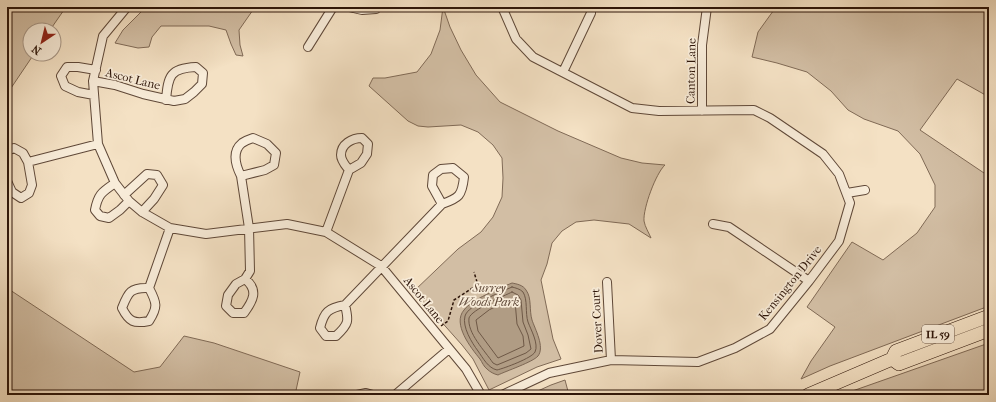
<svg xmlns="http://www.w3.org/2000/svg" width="996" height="402" font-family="'IM FELL French Canon',serif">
	<rect width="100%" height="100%" fill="#f4e1c4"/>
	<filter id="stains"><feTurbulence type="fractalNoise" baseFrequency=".005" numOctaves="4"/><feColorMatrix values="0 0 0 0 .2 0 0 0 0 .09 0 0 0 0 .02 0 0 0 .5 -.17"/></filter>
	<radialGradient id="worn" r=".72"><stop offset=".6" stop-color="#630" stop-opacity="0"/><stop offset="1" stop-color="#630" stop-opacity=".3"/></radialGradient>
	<!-- green -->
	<path fill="#d2bea4" stroke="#806a56" d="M7,7H66L50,30H30V54H34L7,94Z
		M146,7H255L239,30L240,45L243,56L236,55L231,44L226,30L209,26H161L152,37L149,47L138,48L115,43L123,30Z
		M443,7L450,27L461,50L476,75L500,102L558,131L621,158L642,163L665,165C656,173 643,208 644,221C645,227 649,233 651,238L629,224L594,220L576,222L562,231L552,243L547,264L541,280L553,339L561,359L537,367L489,390L473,359L462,345L414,291L458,249L481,232L493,217L502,197L503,178L502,158L493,145L478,132L461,125L428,127L418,126L408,121L369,86L373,78H385L417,72L431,54L440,30Z
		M776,7H989V97L957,79L920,130L984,173L989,168V306L830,366L801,379L811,361L835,327L807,307L852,242L883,260L917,233L935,207V185L920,154L898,131L864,119L848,110L831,91L807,72L777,63L752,57L758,32Z
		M7,288L134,372L160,367L184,336L214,343L300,372L295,395H7Z
		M989,343V395H841Z
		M565,380L569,395H529L551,385Z"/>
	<!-- water -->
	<path fill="#b09c84" stroke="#7c6653" d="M512,283C517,284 523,285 526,290C532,298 529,310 532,320C535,329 545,347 538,356C533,362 506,371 498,375C494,374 490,372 487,369C484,367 482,362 480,359C471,348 452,324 464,310C471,300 500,288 512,283Z"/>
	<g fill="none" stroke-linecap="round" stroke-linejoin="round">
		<!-- shore -->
		<path stroke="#6e5846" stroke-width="1" d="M512,287C516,288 520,289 523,292C528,300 525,313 528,322C531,330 539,344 535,352C532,358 505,368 497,370C488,368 483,358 478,351C472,343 462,327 465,316C468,305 501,292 512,287Z
			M512,292L518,295L521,300L523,322L528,335L531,349L526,353L497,365L493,363C485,351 467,333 469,318C471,310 504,296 512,292Z
			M512,299L515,301L517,324L523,336L524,346L498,358L478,331L476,320L489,310Z"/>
		<!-- street casing -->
		<g stroke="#5f4838" stroke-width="10">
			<path id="street" d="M127,7L103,36L93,81L98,144L115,183L129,201L142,212L170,228L206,234L287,224L326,232L381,266L466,369L481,395
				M349,7L362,10L376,9
				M502,7L516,39L533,57L632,108L659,111L754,110L770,118L823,154L839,174L850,203L839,241L809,281L770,329L735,348L698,362L611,360L549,373L502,395
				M308,47L333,7
				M563,72L591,13
				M93,81L115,85L143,94L174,101L185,99L194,92L202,84L203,73L196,67C170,68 168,76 166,100
				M94,95L78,92L65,86L61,76L67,67H78L96,70
				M702,111V45L707,7
				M7,151L14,148L23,153L28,162L32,185L29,193L21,198L12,192L7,181
				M28,162L98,144
				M241,176C236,166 231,152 242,143C245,141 250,139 253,138L267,144L276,153L274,165L265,170L241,176L249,228L250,271L245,279L236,284L228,295L226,306L233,313H244C253,301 259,290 245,279
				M115,183C102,192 98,194 95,210L100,216L109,218L120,210L129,201
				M847,193L865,190
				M124,195L147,174L157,175L163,185L154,199L142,212
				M713,224L729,227L809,281
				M326,232L349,170L361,163L367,154L368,144L362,138C352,138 341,144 341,155C341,161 346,166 349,170
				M607,282L611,360
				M149,288C157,303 158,307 149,321C134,324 129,322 122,308C128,293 130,287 149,288L170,228
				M345,305C349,321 349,324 336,336H326L320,328C324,312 328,308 345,305L442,204C459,198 462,196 464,177L453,168L441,169L433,175L432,186L442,204
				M357,395L366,393L373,395
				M395,395L449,349"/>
		</g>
		<!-- primary casing -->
		<g stroke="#2d1509" stroke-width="14">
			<path id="primary" d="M892,359L899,364L989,330
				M808,395L892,359L896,351L989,316"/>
		</g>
		<!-- path -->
		<path stroke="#2d1509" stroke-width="1.5" stroke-dasharray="3 2" stroke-linecap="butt" d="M441,326L448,321L454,300L474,287L477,282L474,272"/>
		<!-- street -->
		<use href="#street" stroke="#f8ecd9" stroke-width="8"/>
		<!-- primary -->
		<use href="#primary" stroke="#f4e1c4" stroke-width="13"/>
	</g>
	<g text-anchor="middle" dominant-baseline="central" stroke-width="3.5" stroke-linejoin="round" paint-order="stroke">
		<!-- shield labels -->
		<rect fill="#f8ecd9" stroke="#6a5647" stroke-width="1" x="922" y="325" width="32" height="18" rx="3"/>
		<g font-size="11" font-weight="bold" fill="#2d1509">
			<text x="938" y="334">IL 59</text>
		</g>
		<!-- street labels -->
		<g font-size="12" fill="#2d1509" stroke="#f8ecd9">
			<text transform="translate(691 71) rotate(-89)">Canton Lane</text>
			<text transform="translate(133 79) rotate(14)">Ascot Lane</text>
			<text transform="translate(790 283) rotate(-51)">Kensington Drive</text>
			<text transform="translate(424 300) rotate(51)">Ascot Lane</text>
			<text transform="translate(597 321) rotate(-93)">Dover Court</text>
		</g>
		<!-- park labels -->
		<g font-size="12" font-style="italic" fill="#5f4838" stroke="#f8ecd9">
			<text x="489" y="288">Surrey<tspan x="489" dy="14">Woods Park</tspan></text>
		</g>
	</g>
	<!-- margin -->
	<rect width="996" height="402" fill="none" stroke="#f4e1c4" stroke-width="24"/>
	<rect x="8" y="8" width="980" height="386" fill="none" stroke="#2d1509" stroke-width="2"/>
	<rect x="12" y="12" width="972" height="378" fill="none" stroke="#2d1509"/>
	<!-- north arrow -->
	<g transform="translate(42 42) rotate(215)"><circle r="19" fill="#f8ecd9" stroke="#a79686"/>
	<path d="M0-3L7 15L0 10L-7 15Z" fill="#8f2418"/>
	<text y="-6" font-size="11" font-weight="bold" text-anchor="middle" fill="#2d1509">N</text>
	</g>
	<rect width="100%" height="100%" filter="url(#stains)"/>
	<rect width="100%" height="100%" fill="url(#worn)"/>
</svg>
